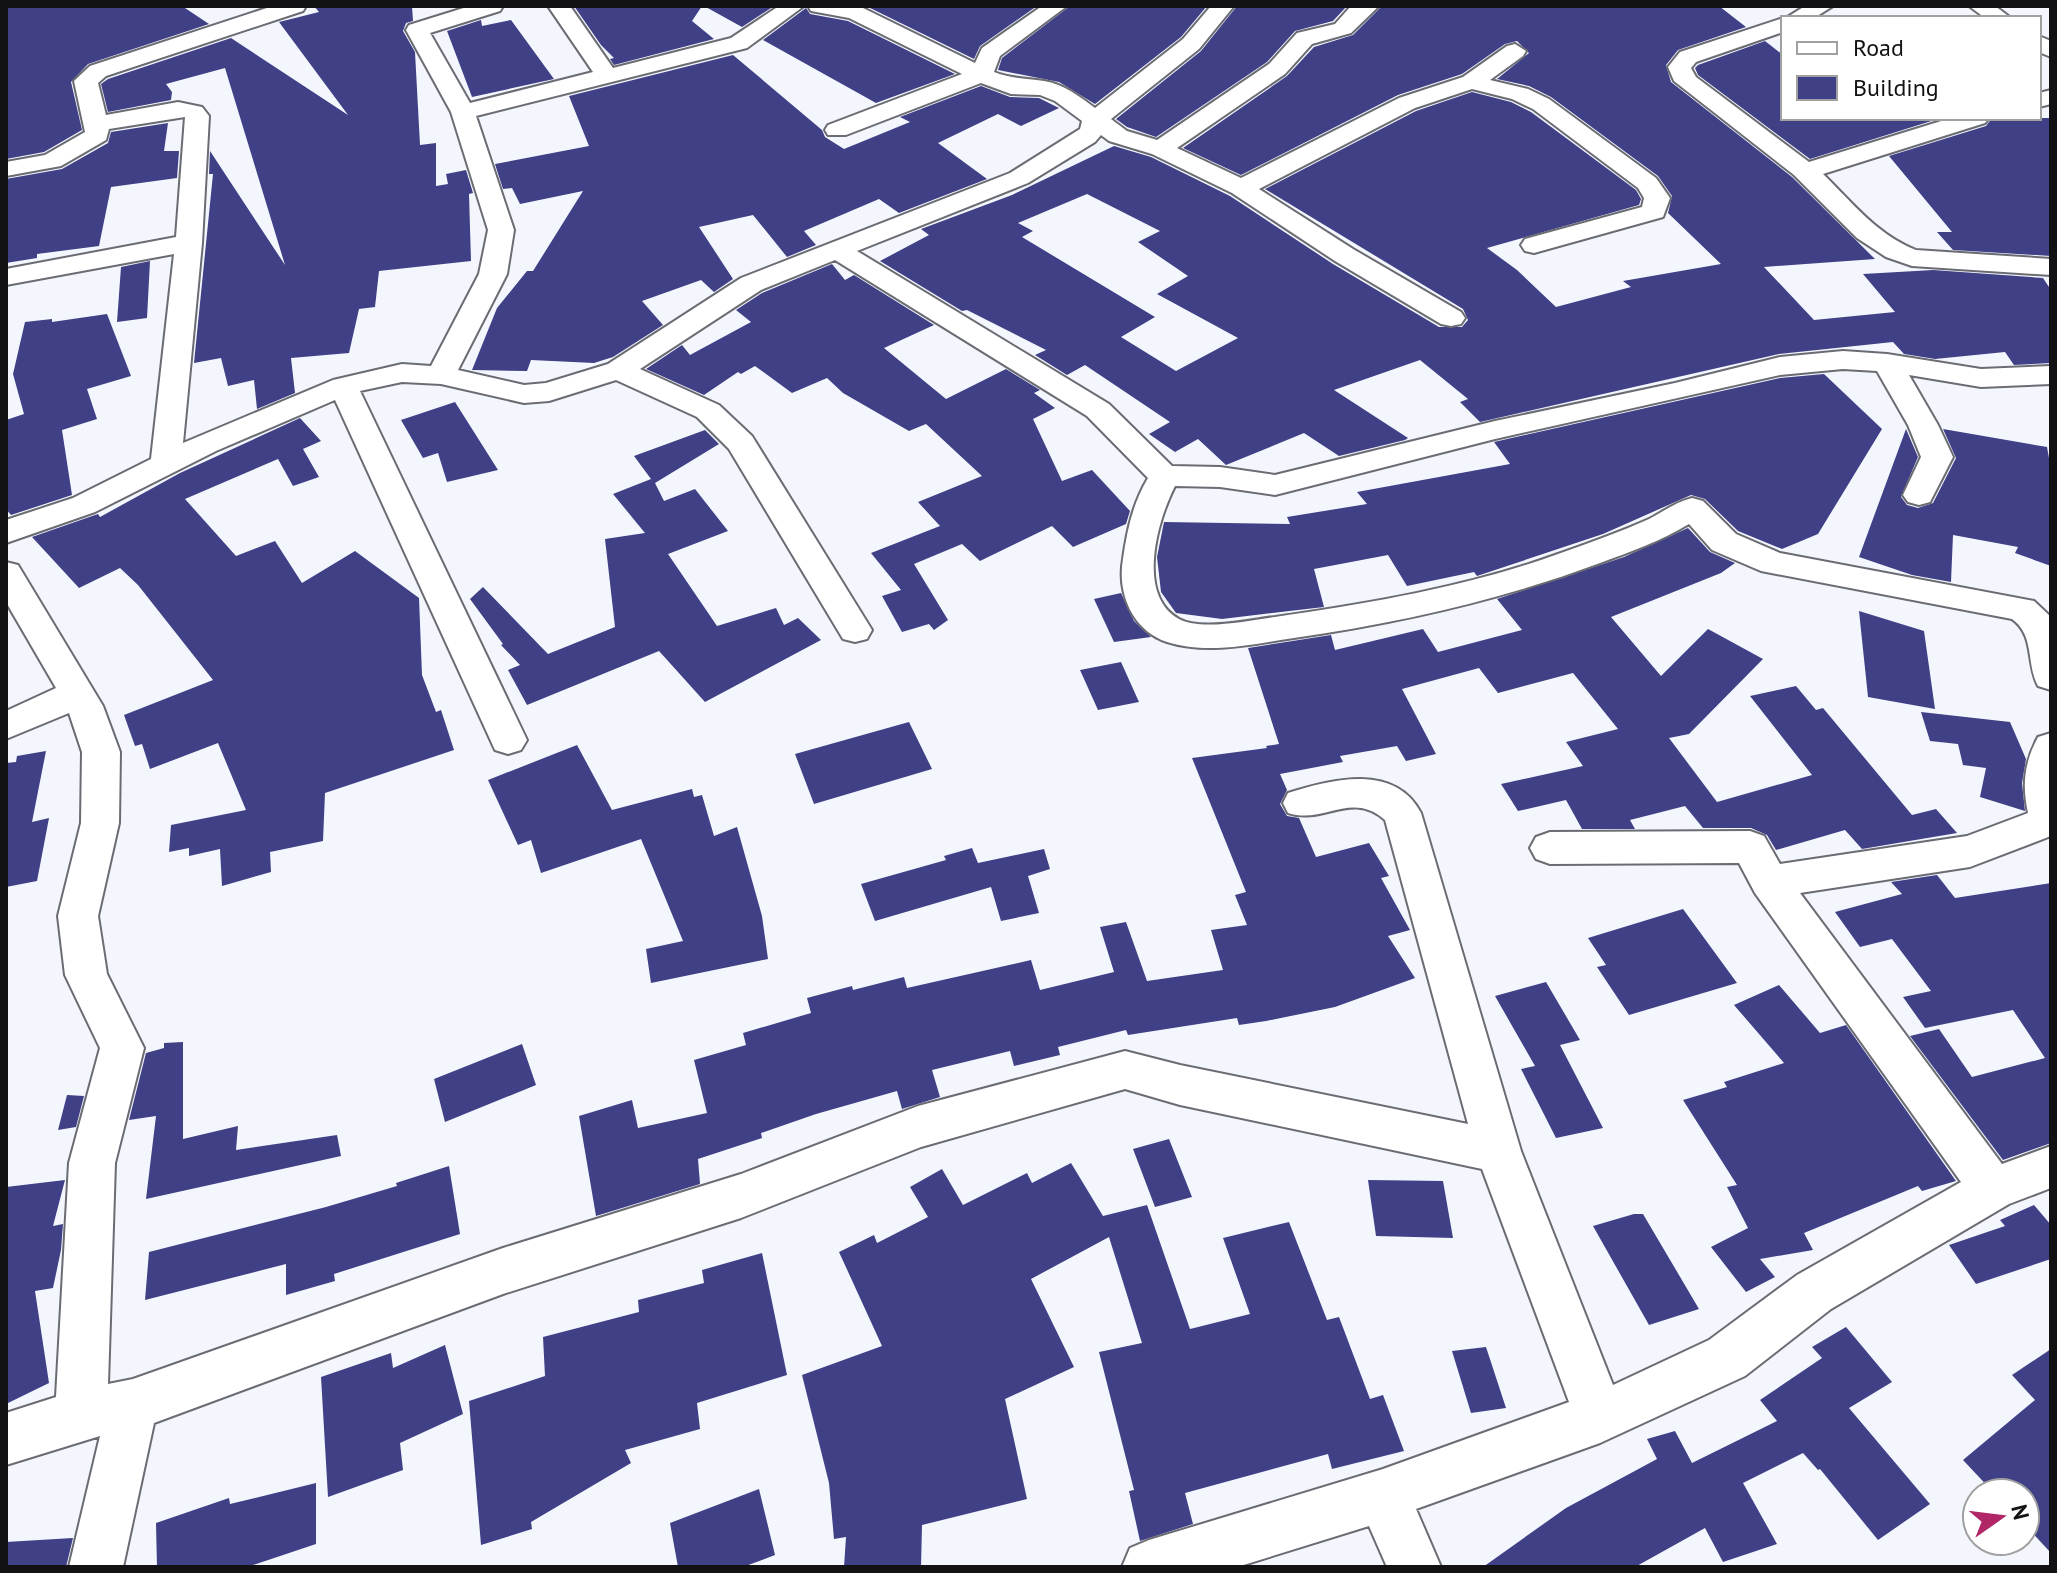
<svg xmlns="http://www.w3.org/2000/svg" width="2057" height="1573" font-family="'PT Sans',sans-serif">
	<rect width="100%" height="100%" fill="#f4f6fe"/>
	<!-- building -->
	<path fill="#3f4085" fill-rule="evenodd" d="M6,6H182L209,24L88,64L71,82L82,130L44,152L6,159Z
		M314,6H412L413,21L406,23L403,31L415,52L420,145L436,143V186L448,184L446,174L466,170L473,193L469,194L471,261L379,271L375,307L359,309L349,353L291,358L295,393L257,409L254,380L228,386L221,358L194,363L213,174H209L210,151L285,265L225,68L166,84L172,92L171,100L108,112L101,84L108,79L231,38L348,115L279,22L319,12Z
		M574,6H702L692,21L714,39L614,65L610,59L614,58L601,45Z
		M704,6H774L742,27Z
		M866,6H1037L980,46L974,59Z
		M1070,6H1207L1181,37L1095,104L1059,82L998,70L1002,58Z
		M1237,6H1347L1333,21L1295,31L1267,62L1156,137L1127,127L1116,119L1201,51Z
		M1382,6H1719L1746,27L1678,50L1666,65L1671,82L1792,177L1875,259L1764,267L1814,320L1895,312L1863,274L1933,270L2043,278L2051,290V363L2014,365L2005,352L1935,359L1904,354L1893,342L1779,354L1480,422L1460,402L1468,399L1420,360L1334,390L1408,438L1405,440L1339,456L1304,433L1226,465L1198,439L1175,452L1149,434L1170,422L1085,365L1067,375L1035,355L1046,350L967,310L962,311L880,261L929,235L921,229L1012,195L1114,146L1151,157L1230,196L1333,264L1439,327H1462L1468,320L1463,309L1265,189L1416,111L1472,92L1511,102L1531,112L1636,190L1641,199L1639,205L1487,248L1517,270L1556,307L1631,287L1623,281L1721,264L1668,213L1672,196L1658,176L1551,97L1529,86L1497,79L1529,53L1517,41L1505,44L1462,74L1398,95L1241,175L1183,148L1287,76L1314,47L1353,35ZM1087,194L1160,231L1138,242L1188,276L1157,294L1238,338L1176,371L1121,337L1155,317L1022,237L1033,231L1018,223Z
		M806,8L810,14L848,21L955,74L876,103L763,40Z
		M481,20L482,26L511,20L554,79L472,97L447,31Z
		M1765,41L1783,55V118H1941L1810,159L1698,75L1695,68L1698,65Z
		M733,55L822,130L825,137L844,149L910,122L900,117L981,86L1010,97L1039,98L1059,108L1021,126L998,114L938,143L987,179L899,213L879,199L804,231L816,245L787,257L753,215L699,227L733,279L714,292L701,280L642,301L663,325L613,357L594,363L531,360L527,371L472,370L497,308L527,271H533L583,191L520,204L512,188L503,189L495,164L589,146L569,96Z
		M1992,118H2051V256L1953,250L1937,232H1952L1889,156L1986,126Z
		M168,123L164,151H179L177,178L111,187L99,246L37,254V258L6,263V179L62,169L108,143L111,132Z
		M150,261L147,318L117,322L121,267Z
		M832,264L845,280L854,275L934,325L884,348L946,399L1006,369L1040,390L1034,393L1055,408L1033,419L1062,481L1092,470L1130,511L1126,524L1073,547L1052,526L980,561L962,544L914,564L948,620L934,630L929,624L902,632L882,596L901,590L871,553L940,526L918,502L982,476L926,424L909,431L843,393L827,378L792,393L755,366L741,374L738,372L704,395L646,369L682,345L690,355L751,322L736,310L762,293Z
		M107,314L131,376L87,389L97,419L62,430L72,495L11,515L6,509V420L24,414L13,374L25,322L52,319V322Z
		M1824,374L1882,429L1818,534L1782,549L1738,531L1705,499L1691,495L1603,534L1477,576L1474,572L1407,586L1388,555L1314,569L1324,607L1222,619L1176,613L1161,592L1157,557L1164,522L1290,524L1287,517L1367,504L1357,492L1510,464L1494,442L1780,378Z
		M455,402L498,470L447,482L438,453L423,458L401,420Z
		M300,418L321,441L303,449L319,477L293,486L278,459L185,499L236,556L275,541L302,583L355,551L419,598L422,675L436,712L441,710L454,750L325,793L323,841L270,852L271,872L222,886L220,849L189,856V848L169,852L171,825L246,810L218,743L150,769L142,744L135,746L124,715L213,680L138,585L120,568L79,588L32,537L98,514L100,517L180,473Z
		M1906,429L1918,457L1901,497L1907,505L1918,508L1933,503L1956,458L1943,429L2047,447L2051,469V566L2015,553L2018,547L1953,535L1951,582L1912,575L1859,557Z
		M705,430L719,444L655,483L664,501L695,489L728,531L668,554L717,626L776,608L784,625L798,618L821,640L705,702L659,651L527,705L508,670L520,665L501,645L503,644L470,599L483,587L548,654L615,627L605,539L645,533L613,494L651,479L634,456Z
		M1688,528L1710,552L1735,563L1721,573L1611,617L1661,676L1708,629L1763,659L1689,734L1669,738L1717,802L1812,775L1750,696L1796,686L1816,710L1823,708L1912,815L1936,809L1957,833L1862,849L1845,830L1776,850L1767,835L1751,828H1703L1685,806L1630,820L1635,829H1582L1566,800L1518,811L1501,784L1583,766L1566,742L1618,729L1573,673L1498,693L1479,668L1402,689L1436,754L1406,761L1397,746L1340,756L1343,762L1280,774L1287,790L1280,804L1287,816L1299,818L1316,857L1369,843L1389,876L1381,878L1410,930L1388,936L1415,978L1335,1007L1266,1021L1239,1025L1237,1018L1128,1035L1126,1030L1058,1047L1060,1055L1014,1066L1010,1051L932,1070L940,1097L902,1109L897,1091L816,1114L761,1133L762,1138L698,1159L700,1184L596,1216L579,1116L632,1100L638,1128L707,1113L694,1060L746,1045L743,1033L811,1013L807,998L852,986L853,990L904,977L907,988L1031,960L1040,990L1114,972L1100,927L1126,922L1147,981L1223,970L1211,930L1247,925L1235,895L1246,892L1192,758L1267,748L1266,746L1279,744L1248,648L1331,635L1335,650L1423,629L1438,652L1522,630L1497,599L1624,557Z
		M1121,593L1134,621L1151,637L1114,642L1094,599Z
		M1859,611L1924,631L1935,709L1868,697Z
		M1121,662L1139,702L1098,710L1080,670Z
		M1921,712L2010,722L2026,759L2022,783L2025,811L1980,797L1986,768L1963,765L1958,744L1930,741Z
		M909,722L932,769L814,804L795,754Z
		M577,745L612,810L692,789L694,797L702,795L714,836L737,827L762,916L768,959L651,983L646,949L683,941L641,839L541,873L531,840L518,845L488,780Z
		M46,751L32,822L49,818L37,881L6,887V763L16,762L17,756Z
		M972,848L978,863L1044,849L1050,869L1028,876L1039,913L1001,921L991,887L875,921L861,884L946,860L944,856Z
		M1937,875L1955,898L2051,883V1143L2003,1160L1910,1036L1939,1029L1972,1077L2045,1058L2013,1010L1925,1028L1903,997L1931,991L1892,939L1860,947L1835,912L1902,894L1891,882Z
		M1683,909L1737,983L1629,1015L1597,967L1606,965L1588,938Z
		M1546,982L1580,1040L1560,1045L1603,1128L1556,1138L1521,1069L1535,1066L1495,996Z
		M1779,985L1820,1033L1846,1025L1956,1181L1922,1191L1918,1186L1804,1233L1813,1250L1760,1259L1775,1277L1746,1292L1711,1247L1748,1228L1727,1187L1737,1185L1683,1100L1727,1087L1724,1082L1784,1063L1734,1005Z
		M183,1042V1139L238,1126L236,1150L337,1135L341,1156L146,1199L156,1116L129,1120L146,1053L164,1048V1043Z
		M522,1044L536,1085L445,1122L434,1079Z
		M67,1095L84,1096L76,1127L58,1130Z
		M1169,1139L1192,1197L1155,1207L1133,1149Z
		M1071,1163L1103,1216L1147,1205L1190,1329L1250,1314L1223,1238L1289,1222L1327,1320L1339,1317L1370,1399L1383,1395L1404,1451L1332,1469L1328,1454L1185,1493L1193,1524L1140,1541L1129,1491L1134,1490L1099,1352L1142,1343L1109,1237L1031,1279L1074,1367L1005,1399L1027,1499L922,1525L921,1567H844L846,1537L834,1539L829,1483L802,1375L882,1346L839,1252L874,1235L877,1243L928,1217L910,1187L942,1169L963,1205L1027,1173L1032,1183Z
		M449,1166L460,1234L334,1274L335,1281L286,1295V1264L145,1300L149,1252L326,1207L397,1186L396,1183Z
		M65,1180L53,1226L63,1224L61,1250L53,1288L35,1291L49,1383L6,1404V1187Z
		M1368,1180L1443,1181L1453,1238L1376,1236Z
		M2034,1205L2051,1225V1259L1976,1284L1949,1245L2005,1226L2000,1220Z
		M1634,1214H1643L1699,1309L1649,1325L1593,1226Z
		M762,1253L787,1375L697,1403L700,1429L625,1450L631,1463L531,1522L532,1529L481,1545L469,1401L545,1376L543,1337L639,1312L638,1300L704,1283L702,1270Z
		M1846,1327L1892,1382L1849,1408L1930,1504L1878,1540L1820,1469L1818,1470L1803,1453L1743,1483L1777,1544L1723,1562L1705,1528L1635,1567H1483L1566,1508L1657,1459L1647,1439L1675,1431L1692,1463L1777,1421L1760,1400L1822,1358L1812,1347Z
		M445,1345L463,1414L400,1443L403,1470L328,1497L321,1377L391,1353L393,1368Z
		M1486,1347L1506,1408L1471,1413L1452,1351Z
		M2051,1349V1553L2025,1525V1493H1994L1963,1460L2035,1400L2012,1375Z
		M316,1483V1544L247,1567H157L156,1523L229,1498L230,1504Z
		M759,1489L775,1555L743,1567H678L670,1523Z
		M73,1538L66,1567H6V1542Z"/>
	<g fill="none" stroke-linecap="round" stroke-linejoin="round">
		<!-- minor casing -->
		<g stroke="#6b6c73" stroke-width="4">
			<path id="minor" d="M273,6H306L303,11L106,76L98,83L106,115L178,102L202,107L209,116L202,243L183,443L333,380L402,364L431,366L479,274L488,230L451,112L406,30L409,25L470,6H503L500,11L430,33L470,103L593,72L548,6H570L613,68L731,38L779,6H804L747,48L476,116L514,230L507,274L458,370L524,385L546,383L608,364L741,278L1010,173L1080,129L1082,121L1055,101L1040,95L1011,94L981,83L846,135H828L825,130L828,125L962,74L849,18L811,11L808,6L863,8L975,63L982,48L1042,6H1067L1000,56L994,72C1012,79 1025,78 1044,81C1064,84 1080,97 1095,108L1183,39L1211,6H1234L1199,49L1111,119L1127,131L1157,140L1269,64L1297,33L1335,24L1351,6H1379L1351,33L1312,44L1285,74L1177,148L1241,178L1399,98L1463,77L1507,46L1515,44L1526,51L1523,56L1490,80L1528,89L1549,99L1656,178L1670,198L1663,217L1534,253L1525,251L1521,245L1525,239L1642,207L1644,198L1638,188L1533,109L1512,99L1472,89L1415,108L1259,189L1353,249L1461,312L1465,318L1461,324L1451,326L1441,324L1335,261L1232,193L1152,154L1109,141L1101,135L1095,142L1028,183L857,251L1109,404L1172,466L1220,467L1275,475L1495,421L1675,383L1780,357L1843,351L1887,354L1981,369L2051,366V384L1981,387L1909,375L1938,425L1953,457L1930,502L1919,505L1908,502L1903,495L1921,457L1908,425L1877,371L1843,369L1780,375L1495,439L1275,495L1220,487L1175,486C1157,521 1136,595 1179,619C1201,631 1250,620 1275,617C1371,603 1467,587 1558,554C1589,543 1620,532 1649,519C1664,511 1676,502 1692,498L1703,501L1736,534L1780,553L2034,601L2051,617V690L2038,686C2026,664 2035,635 2012,619L1761,571L1712,550L1689,524C1661,541 1630,552 1600,563C1501,600 1398,623 1294,638C1253,644 1208,655 1167,642C1132,630 1117,593 1123,559C1127,530 1133,503 1148,478L1087,416L835,260L761,290L640,369L719,405L752,436L872,630L867,639L855,642L843,639L729,449L697,417L616,380L549,401L524,403L441,384L402,382L360,391L527,740L521,750L508,754L495,750L335,400L216,451L95,512L6,543V520L73,498L151,459L174,254L6,285V269L176,237L185,117L109,129L106,140L61,166L6,176V162L45,155L85,132L74,81L90,66Z
				M1805,6H1833L1814,18H1786Z
				M1969,6H1995L2011,18H1985Z
				M1783,18V32L1696,62L1691,68L1696,77L1809,162L1951,118H1989L1985,123L1823,174C1852,202 1877,235 1916,250L2051,259V275L1912,266L1886,257L1857,238L1794,175L1674,81L1668,67L1680,52Z
				M2039,36L2051,41V57L2039,52Z
				M2051,90V104L2039,107V93Z
				M6,562L18,565L103,706L120,752L119,823L98,916L107,974L144,1048L115,1163L108,1384L133,1379L503,1248L741,1174L918,1106L1125,1051L1180,1065L1468,1124L1385,820C1351,790 1324,825 1288,813L1283,803L1288,793C1332,779 1395,763 1421,813L1521,1151L1613,1385L1709,1340L1797,1275L1961,1182L1755,893L1739,863L1550,864L1536,859L1530,848L1536,837L1550,832L1750,831L1764,836L1780,864L1967,836L2028,813C2022,785 2024,763 2038,737L2051,733V836L1970,867L1800,893L2002,1164L2051,1146V1188L2009,1204L1831,1309L1745,1376L1600,1443L1416,1509L1441,1567H1387L1369,1526L1237,1567H1122L1130,1548L1149,1540L1383,1469L1569,1402L1482,1169L1180,1105L1125,1089L921,1147L741,1218L503,1294L154,1423L123,1567H69L100,1436L6,1465V1413L56,1397L69,1163L100,1048L65,975L58,916L81,823L82,752L69,713L6,739V711L56,688L6,602Z"/>
		</g>
		<!-- minor -->
		<use href="#minor" fill="#fff" fill-rule="evenodd"/>
	</g>
	<!-- border -->
	<rect width="2057" height="1573" fill="none" stroke="#121215" stroke-width="16"/>
	<!-- legend -->
	<rect x="1781" y="16" width="260" height="104" fill="#ffffff" stroke="#a0a0a1" stroke-width="2"/>
	<rect x="1797" y="42" width="40" height="12" fill="#ffffff" stroke="#a0a0a1" stroke-width="2"/>
	<text x="1853" y="56" font-size="24" fill="#121215">Road</text>
	<rect x="1797" y="76" width="40" height="24" fill="#3f4085" stroke="#a0a0a1" stroke-width="2"/>
	<text x="1853" y="96" font-size="24" fill="#121215">Building</text>
	<!-- north arrow -->
	<g transform="translate(2001 1517) rotate(76)"><circle r="38" fill="#ffffff" stroke="#a0a0a1" stroke-width="2"/>
	<path d="M0-6L14 30L0 20L-14 30Z" fill="#b02666"/>
	<text y="-12" font-size="22" font-weight="bold" text-anchor="middle" fill="#121215">N</text>
	</g>
</svg>
